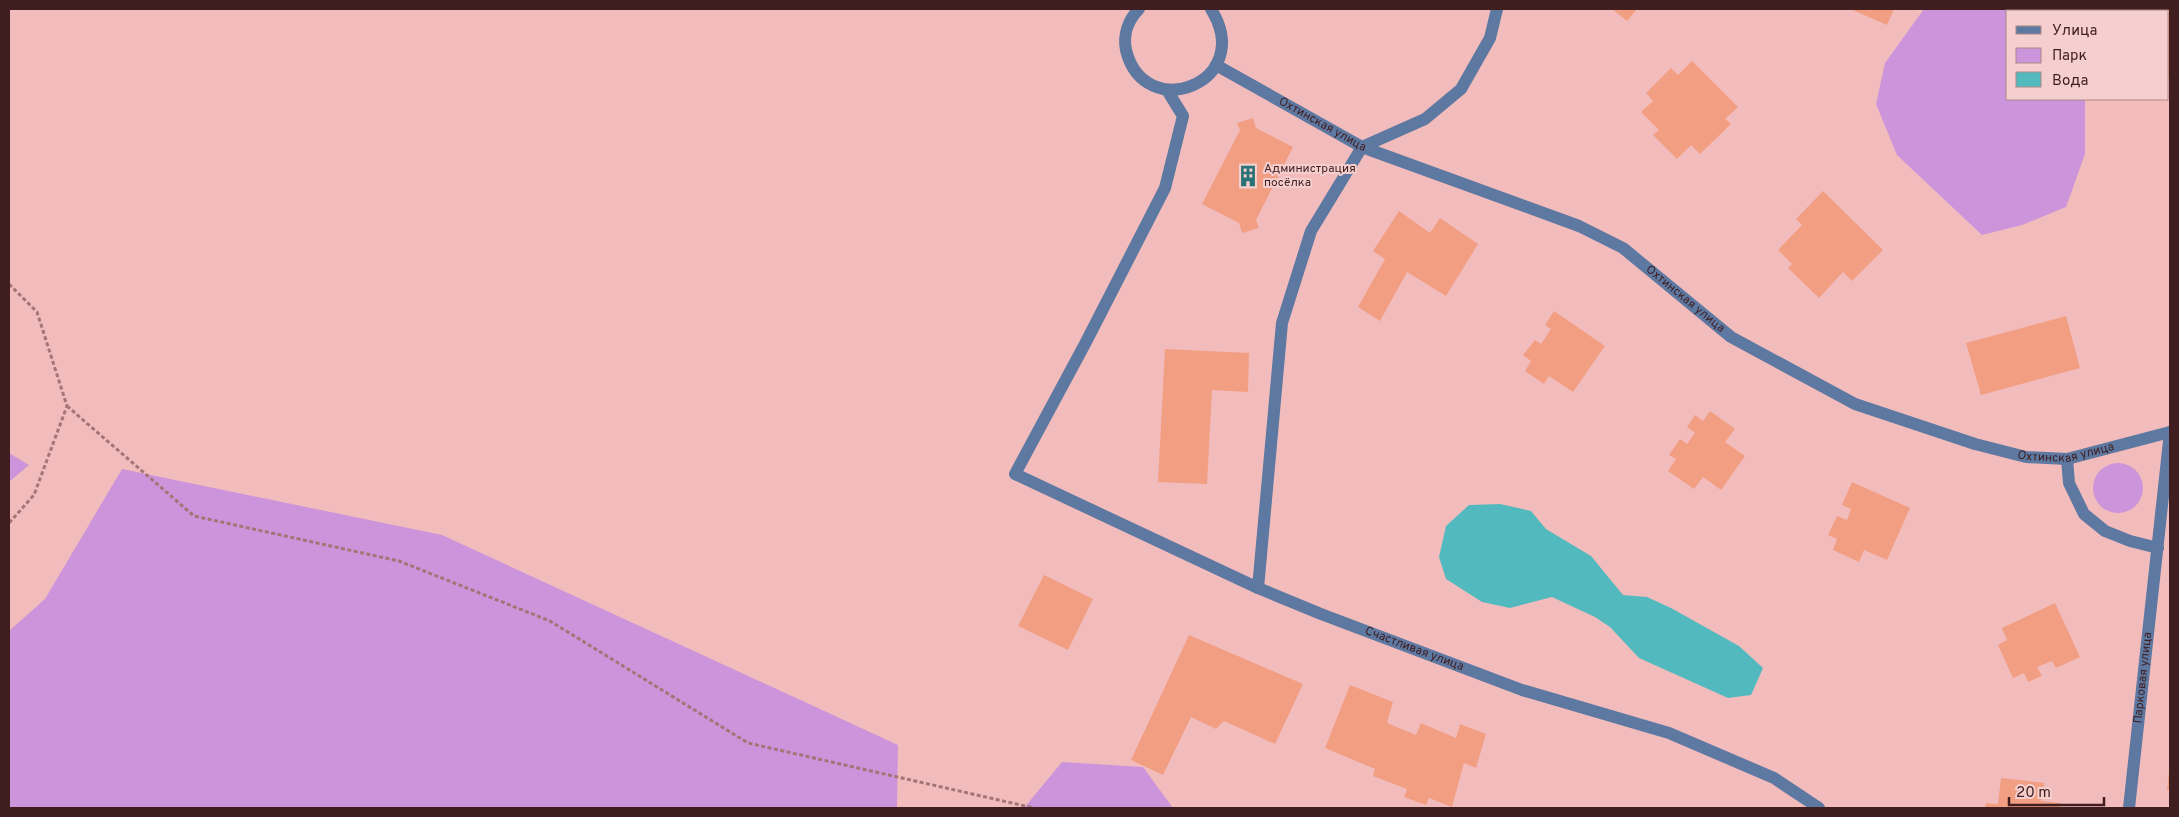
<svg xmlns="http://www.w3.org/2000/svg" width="2179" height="817" font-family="Overpass,sans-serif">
	<rect width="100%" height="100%" fill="#f3bcbc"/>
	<!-- green -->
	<path fill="#cc94db" d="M1924,9H2079V11H2008V99H2085V154L2066,207L2022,225L1982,235L1897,155L1876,104L1885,63Z
		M9,453L29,465L9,482Z
		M2093 488a25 25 0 1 1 50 0a25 25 0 1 1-50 0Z
		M122,469L442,535L898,745L897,808H9V631L45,599Z
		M1062,762L1143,767L1173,808H1024Z"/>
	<!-- water -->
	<path fill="#52babe" d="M1500,504L1531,511L1546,529L1591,556L1623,595L1647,597L1671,608L1739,646L1763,668L1751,695L1728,698L1639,658L1610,627L1595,617L1552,597L1510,608L1482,602L1446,579L1439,557L1446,526L1469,505Z"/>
	<!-- building -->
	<path fill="#f19e83" d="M1612,9H1637L1627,21Z
		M1850,9H1894L1887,25Z
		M2168,13H2170V78H2168Z
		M1692,61L1738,107L1725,119L1731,124L1700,154L1691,145L1677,159L1653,135L1659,130L1641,112L1653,101L1646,93L1671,68L1678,75Z
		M1253,118L1256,128L1293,147L1256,220L1259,228L1242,233L1239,223L1202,204L1240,130L1237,123Z
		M1823,191L1883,250L1852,281L1843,272L1819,298L1788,268L1792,264L1778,250L1802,225L1796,219Z
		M1399,211L1430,233L1440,218L1478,244L1446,296L1407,272L1380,321L1358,307L1385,259L1373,251Z
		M1554,311L1605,346L1573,392L1549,376L1544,384L1525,371L1531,361L1523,355L1535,340L1541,344L1551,329L1545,325Z
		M2066,316L2080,368L1981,395L1966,343Z
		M1165,349L1249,353L1248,392L1212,390L1207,484L1158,482Z
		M1710,411L1735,429L1725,442L1745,456L1721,490L1703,477L1694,489L1668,471L1676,459L1669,455L1680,439L1687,444L1695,433L1687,427L1695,415L1703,421Z
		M1852,482L1910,508L1887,560L1864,550L1859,562L1833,550L1837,539L1828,535L1837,516L1847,520L1851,509L1842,505Z
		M1044,575L1093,599L1068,650L1018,626Z
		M2055,603L2080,657L2056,668L2052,661L2037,667L2042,676L2028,682L2024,673L2013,678L1998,645L2007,640L2002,628Z
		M1189,635L1303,684L1275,744L1224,721L1216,729L1191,717L1163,775L1131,760Z
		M1350,685L1393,702L1387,723L1416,735L1421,723L1456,738L1460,724L1486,734L1476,768L1464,763L1452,807L1429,798L1426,805L1404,797L1407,789L1373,776L1375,769L1325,748Z
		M2169,771H2170V790H2167Z
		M2001,778L2044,783L2041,801L2060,803V808H1985L1986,803L1998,804Z"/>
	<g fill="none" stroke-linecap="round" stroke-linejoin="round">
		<!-- path -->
		<path stroke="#a37576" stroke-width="3" stroke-dasharray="4 2.5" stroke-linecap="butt" d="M9,284L37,312L67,406L34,495L9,523
			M67,406L194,516L399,561L550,621L748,743L1034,808"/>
		<!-- minor -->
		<g stroke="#5d78a1" stroke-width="12">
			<path d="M1139,9C1128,20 1123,35 1126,50C1144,125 1257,83 1211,9"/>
			<path id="s1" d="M1216,65L1362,147L1579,226L1623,248L1731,337L1855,404L1975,444L2026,457L2067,459L2170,432"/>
			<path id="s2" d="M1167,90L1183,116L1165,188L1086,342L1015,474L1258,588L1321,614L1522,690L1669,733L1774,778L1819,808"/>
			<path d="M2067,459L2069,483L2084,514L2105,531L2130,541L2158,548"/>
			<path d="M1258,588L1282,323L1311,231L1362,147L1425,119L1461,89L1490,38L1497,9"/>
			<path id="s3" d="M2129,808L2170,432"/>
		</g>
	</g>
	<!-- icons -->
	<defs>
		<g id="building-bare" transform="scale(1.725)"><path d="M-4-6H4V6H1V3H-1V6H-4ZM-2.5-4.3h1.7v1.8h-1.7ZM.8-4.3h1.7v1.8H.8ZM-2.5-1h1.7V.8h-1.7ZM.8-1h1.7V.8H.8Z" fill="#297376" stroke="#f4cfce" stroke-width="2.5" paint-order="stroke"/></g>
	</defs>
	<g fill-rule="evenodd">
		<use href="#building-bare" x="1248" y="176"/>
	</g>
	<g text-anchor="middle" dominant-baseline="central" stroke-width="4" stroke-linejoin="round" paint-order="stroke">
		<!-- street labels -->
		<g font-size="12" fill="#401d1f" stroke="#f4cfce">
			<text stroke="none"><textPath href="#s1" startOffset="122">Охтинская улица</textPath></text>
			<text stroke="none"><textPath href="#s1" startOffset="528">Охтинская улица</textPath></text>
			<text stroke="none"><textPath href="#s1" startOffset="948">Охтинская улица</textPath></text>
			<text stroke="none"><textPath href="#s2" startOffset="864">Счастливая улица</textPath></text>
			<text stroke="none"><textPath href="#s3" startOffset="131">Парковая улица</textPath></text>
		</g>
		<!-- poi labels -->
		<g font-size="12" fill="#401d1f" stroke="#f4cfce" text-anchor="start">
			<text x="1264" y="169">Администрация<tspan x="1264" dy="14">посёлка</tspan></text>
		</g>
	</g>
	<!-- border -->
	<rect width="2179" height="817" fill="none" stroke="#401d1f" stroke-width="20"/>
	<!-- legend -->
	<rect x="2006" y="10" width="162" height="90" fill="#f4cfce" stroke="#ac8888"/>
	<rect x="2016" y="26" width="25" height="8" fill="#5d78a1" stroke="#ac8888"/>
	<text x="2052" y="35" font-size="15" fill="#401d1f">Улица</text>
	<rect x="2016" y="48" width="25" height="15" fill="#cc94db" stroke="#ac8888"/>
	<text x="2052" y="60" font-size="15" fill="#401d1f">Парк</text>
	<rect x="2016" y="72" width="25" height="15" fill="#52babe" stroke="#ac8888"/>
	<text x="2052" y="85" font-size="15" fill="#401d1f">Вода</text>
	<!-- scale -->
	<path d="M2009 797v8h95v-8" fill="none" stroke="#401d1f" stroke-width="2.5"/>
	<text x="2016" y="797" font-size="15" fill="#401d1f" stroke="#f4cfce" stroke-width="4" paint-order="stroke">20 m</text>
</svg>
